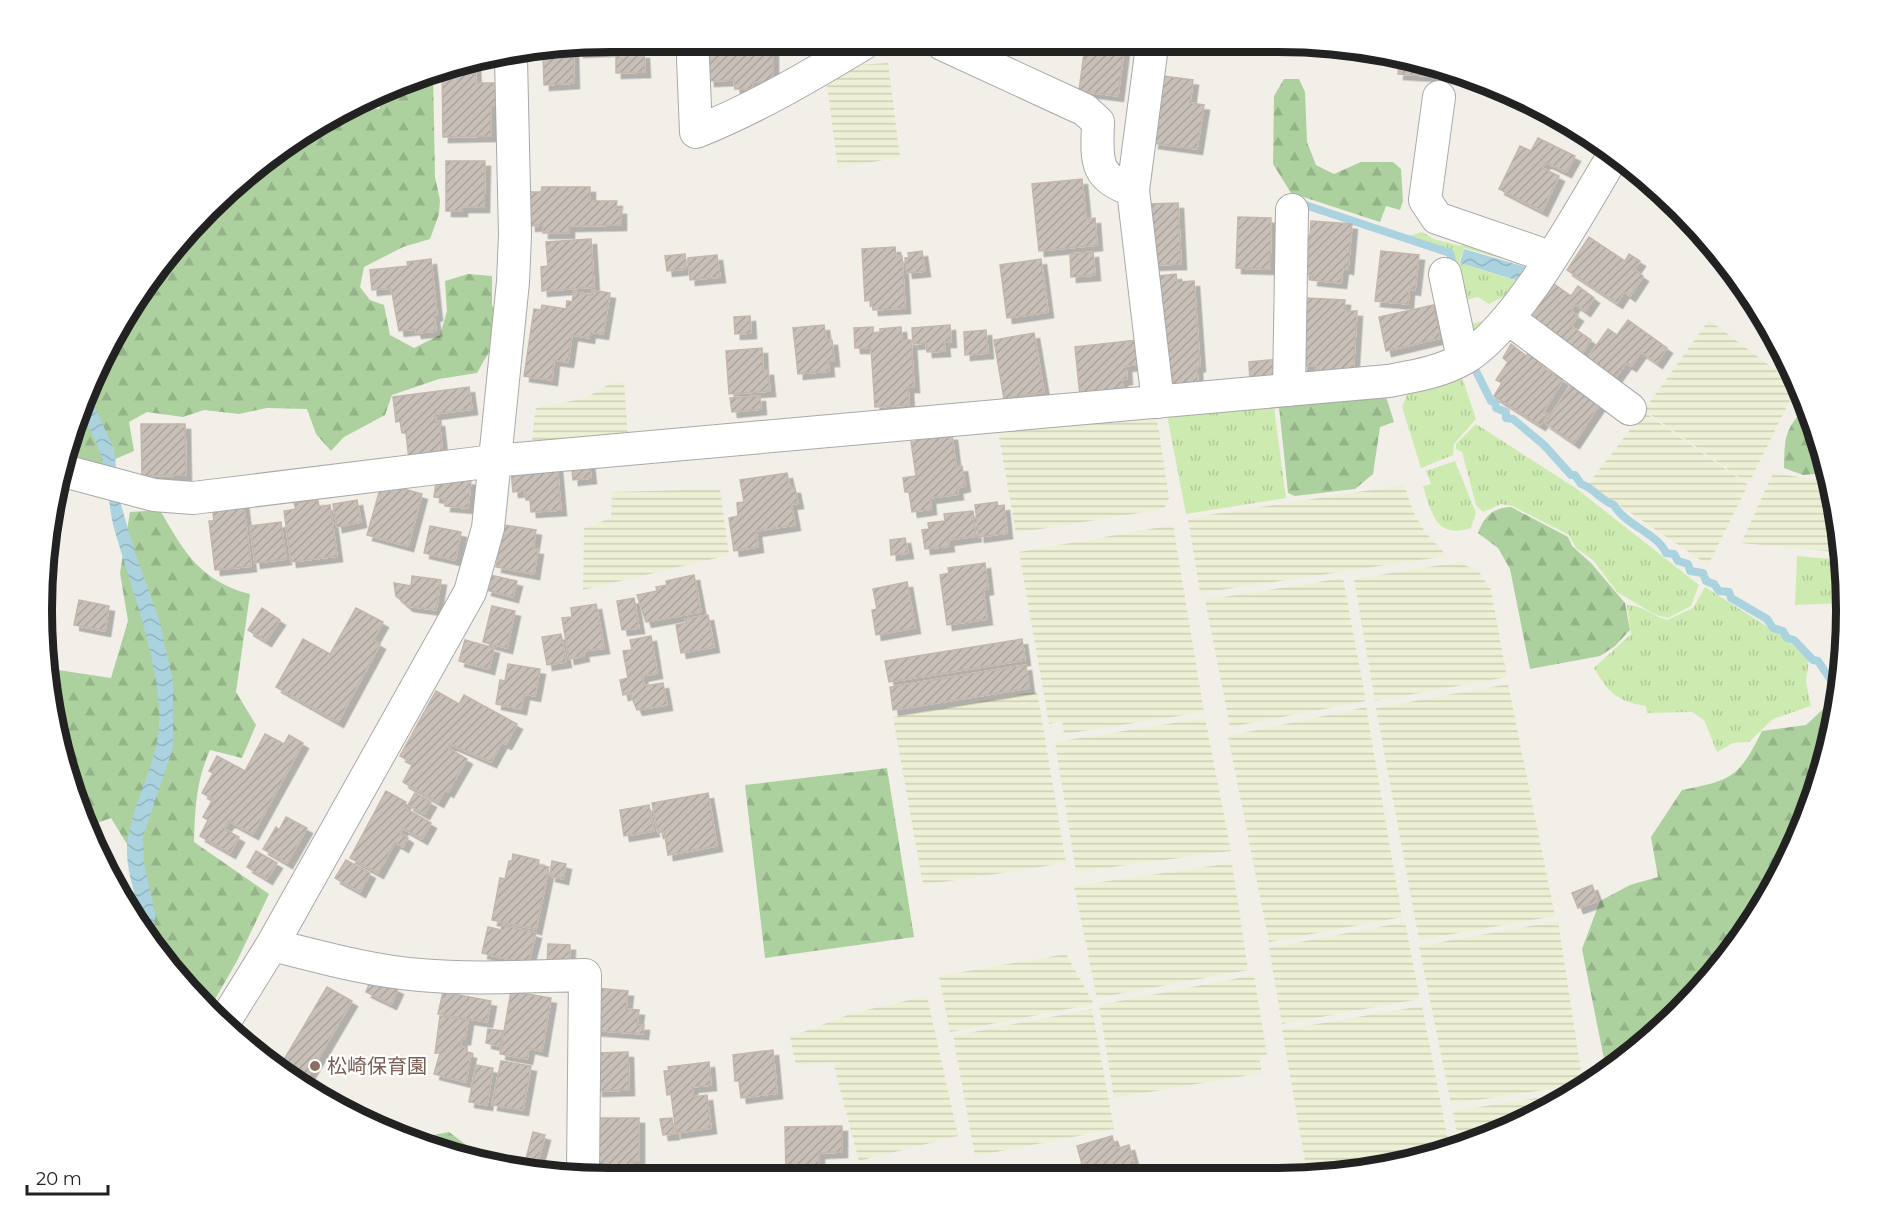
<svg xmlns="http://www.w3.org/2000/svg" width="1888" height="1221" font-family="Montserrat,'Noto Sans JP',sans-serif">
	<defs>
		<pattern id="farmland-rules" width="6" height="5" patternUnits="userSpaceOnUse" patternTransform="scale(1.5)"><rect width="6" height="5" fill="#eef0d5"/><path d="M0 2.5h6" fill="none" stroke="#ccceb7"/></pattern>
		<pattern id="grass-tufts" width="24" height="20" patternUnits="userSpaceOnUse" patternTransform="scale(1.5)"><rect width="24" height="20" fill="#cdebb0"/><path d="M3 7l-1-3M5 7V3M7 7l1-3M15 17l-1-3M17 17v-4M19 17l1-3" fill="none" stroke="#b0c997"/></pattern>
		<pattern id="forest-firs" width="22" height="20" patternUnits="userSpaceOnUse" patternTransform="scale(1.5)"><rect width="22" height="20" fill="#add19e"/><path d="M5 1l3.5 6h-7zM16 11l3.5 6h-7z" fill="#95b388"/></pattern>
		<pattern id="water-waves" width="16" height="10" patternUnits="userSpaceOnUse" patternTransform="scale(1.5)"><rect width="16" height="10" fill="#aad3df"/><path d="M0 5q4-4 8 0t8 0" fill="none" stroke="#92b5bf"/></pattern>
		<pattern id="building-hatch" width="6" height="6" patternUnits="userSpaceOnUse" patternTransform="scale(1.5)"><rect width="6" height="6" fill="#c7bfb8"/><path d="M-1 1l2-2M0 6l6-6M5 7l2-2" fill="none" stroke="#aba49e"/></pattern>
		<filter id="shadow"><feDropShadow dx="5.5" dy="5.5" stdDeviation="0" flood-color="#0004"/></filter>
	</defs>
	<rect width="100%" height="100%" fill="#f2efe9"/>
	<!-- farmland -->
	<path fill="url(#farmland-rules)" d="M888,63L900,157L838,168L827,85L858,65Z
		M1709,320L1797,386L1750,481L1743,480L1644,410Z
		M624,382L628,438L531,448L536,408L586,398L611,383Z
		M1156,412L1169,498L1164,509L1016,533L997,426Z
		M1644,412L1748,485L1708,565L1588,484Z
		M1773,473L1830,482L1841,549L1835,552L1741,543Z
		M1404,485L1414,513L1425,532L1447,556L1200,593L1188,518Z
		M720,489L729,555L583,590L584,528L611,518L612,492Z
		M1173,525L1204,712L1064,734L1062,721L1049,724L1019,552Z
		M1459,562L1479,572L1491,590L1507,677L1375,701L1354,579Z
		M1343,578L1366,701L1230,727L1205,600Z
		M1508,684L1555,916L1419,940L1376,708Z
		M1037,691L1066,863L923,885L893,717Z
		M1366,707L1402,917L1269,942L1228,736Z
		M1205,718L1231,851L1076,872L1055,742Z
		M1232,863L1248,970L1097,998L1074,886Z
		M1558,921L1583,1084L1451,1104L1419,946Z
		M1405,922L1420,999L1282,1024L1269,948Z
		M1066,954L1094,1004L950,1032L939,976Z
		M1254,975L1267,1055L1259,1056L1262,1073L1114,1098L1099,1005Z
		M927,996L958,1136L859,1161L833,1062L796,1065L790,1037L853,1013Z
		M1422,1006L1450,1150L1424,1160L1308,1178L1282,1030Z
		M1092,1009L1114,1129L975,1156L953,1036Z
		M1575,1092L1529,1121L1459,1147L1453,1111Z"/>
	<!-- grass -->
	<path fill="url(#grass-tufts)" d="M1422,232L1434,239L1461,246L1465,244L1500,251L1517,263L1464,248L1459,263L1518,281L1507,295L1489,304L1478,297L1466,300L1471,324L1487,320L1472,333L1451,251L1409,236Z
		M1461,374L1476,419L1454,444L1453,455L1421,468L1402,407L1408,392Z
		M1273,400L1286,498L1186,514L1167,415Z
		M1476,424L1577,489L1699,585L1691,606L1668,618L1656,615L1617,592L1593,560L1576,548L1569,535L1512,506L1501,504L1483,512L1476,505L1462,452L1456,449V444Z
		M1455,461L1476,513L1471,528C1436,539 1432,514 1423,486L1431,484L1426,471Z
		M1797,556L1843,560L1844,603L1795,605Z
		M1705,587L1782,636L1809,659L1806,682L1811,706L1773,719L1749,742L1733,743L1717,752L1704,720L1692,712L1647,713L1646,706C1616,701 1609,693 1594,668L1631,634L1627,605C1642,605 1652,616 1667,620L1693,608Z"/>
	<!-- forest -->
	<path fill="url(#forest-firs)" d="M433,71L435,177L440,200L439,214L430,239L403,247L364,267L360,287L370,300L384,305L390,335L414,348L440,335L447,311L445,281L468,274L492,276V305L498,317L489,352L477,373L439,379L392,395L385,415L344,437L331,451L316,434L307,409L267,408L239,414L204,410L183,417L147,412L129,422L134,451L99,466L71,456L68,451L72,427L160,264L294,138L355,108L379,109L384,94Z
		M1284,79H1299L1305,92L1307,142L1316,165L1334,174L1361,162H1393L1401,169L1403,201L1400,210L1386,206L1380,222L1291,193L1273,164L1274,96Z
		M1384,390L1394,422L1380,427L1373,474L1355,489L1295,496L1288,493L1278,397Z
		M1805,407L1828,473L1803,475L1784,468C1785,436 1784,432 1805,407Z
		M1511,507L1568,537L1572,546L1591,563L1625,603L1630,630L1615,646L1600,656L1530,669L1510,569L1498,548L1478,533C1484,516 1493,508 1511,507Z
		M160,510C184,552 200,581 250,594L236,692L256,725L242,758L210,750C196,781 195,809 194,842L269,894L237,961L210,1008L140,929L127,844L111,818L92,825L61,757L53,674L58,670L111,678L128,621L120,573L130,512Z
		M1842,665L1841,684L1816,793L1770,894L1705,985L1624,1061L1616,1066L1604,1059L1582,949L1600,901L1630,885L1658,877L1651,837L1682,790C1733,780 1739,777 1762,731L1806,725L1835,698Z
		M887,768L914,937L765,958L745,785Z
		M449,1132L481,1156L482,1159L408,1140Z"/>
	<!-- water -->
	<path fill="url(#water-waves)" d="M1464,249L1529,268L1519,281L1460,263Z
		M89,395L114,449L120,501L135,553L159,619L173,682V748L143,836L144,863L155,913L153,943L140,929L142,922C137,900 128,876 127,855C126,813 156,770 159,727C163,670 130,585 114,528C109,510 109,492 106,474C102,451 91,432 81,411Z"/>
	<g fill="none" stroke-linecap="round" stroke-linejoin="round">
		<!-- stream -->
		<path stroke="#aad3df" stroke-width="8" d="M1296,202L1450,253L1455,272
			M1473,365L1491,401L1495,402L1496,408L1506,412V418L1513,419L1544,445L1571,475H1575L1581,484C1594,488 1600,500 1614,505C1625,525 1657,533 1666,553L1674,554L1678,561L1688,564L1690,571L1703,573L1706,581L1714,584L1719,591L1729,592L1731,598L1767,619L1773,628L1783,631L1787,638L1794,640L1813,660L1818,661L1839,692"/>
	</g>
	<!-- building -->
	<path fill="url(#building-hatch)" stroke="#c4b6ab" stroke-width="1.5" filter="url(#shadow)" d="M610,42H626V50L578,52V47Z
		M739,43H773V82H753V89H735L734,80L709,81L708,47L739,46Z
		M1085,45L1124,49L1118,96L1079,91Z
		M573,48L574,83L544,85L543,53Z
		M644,53L645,72L616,73V54Z
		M1399,61L1431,71L1430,76L1398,74Z
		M475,64L476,83H499V106H491V136L443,137L442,70Z
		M1163,76L1193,80L1190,103L1204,105L1197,149L1153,143Z
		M1538,138L1575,156L1566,172L1545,162L1542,168L1559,176L1542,211L1499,189L1520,146L1531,151Z
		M446,161H485L484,207H462V211H446Z
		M1082,179L1086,219L1095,218L1097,245L1039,251L1032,184Z
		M542,187H590V201H617L616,209H621V225L569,226V233H543V225L530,226V192H541Z
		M1178,203L1181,264L1150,265L1147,204Z
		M1238,217L1271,218L1270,269L1236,268Z
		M1311,221L1352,224L1348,269L1343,268L1341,283L1312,280L1313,275L1304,274L1303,236H1310Z
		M1589,237L1625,261L1629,254L1640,261L1634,270L1643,276L1630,296L1624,292L1617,303L1567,270Z
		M591,239L594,287L542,291L541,267L548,266L546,242Z
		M895,247L896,257L902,256L905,308L873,310L872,300L865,301L862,249Z
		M922,251L925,271L907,273L905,258H909L908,253Z
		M1381,251L1419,255L1415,290L1409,289L1408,304L1375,301Z
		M1093,252L1095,275L1071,277L1070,254Z
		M685,254L686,269L667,271L665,256Z
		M717,255L720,277L690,280L688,258Z
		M431,259L437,315L434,316L436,331L416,333L415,329L399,331L391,288L372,290L370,270L408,266L407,262Z
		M1041,259L1048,312L1007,318L1000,265Z
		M1176,274L1177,282L1194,281L1200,366L1197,367L1198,389L1172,391L1170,368L1159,369V276Z
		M1550,281L1571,296L1578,286L1594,298L1585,311L1575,304L1571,311L1578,316L1571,326L1591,340L1580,356L1525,316Z
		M592,290L610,293L603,334L590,332L589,338L572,335L568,362L554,360L552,380L524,376L534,309L541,310L542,305L566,309L567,301L572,302L574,292L592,295Z
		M1306,298L1345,300L1344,311H1357L1353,375L1316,373L1317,366H1302Z
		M1434,305L1441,338L1386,351L1379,317Z
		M750,316L751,333L735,334L734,317Z
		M1628,320L1667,348L1657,363L1641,352L1631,366L1626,363L1611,384L1583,364L1608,329L1617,335Z
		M824,325L826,340H832L834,361H828L829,371L798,374L793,328Z
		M950,325L951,342H944L945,351L927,352L926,343L913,344L912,328Z
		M873,327V333H880V329L901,327L902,340H911L914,387H908L909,405L875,407L871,348H855L854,328Z
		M986,330L988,353L965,355L964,332Z
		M1034,333L1044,392L1004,399L994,340Z
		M1137,340L1139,364L1126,366L1127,379L1122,380L1123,392L1080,396L1075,347Z
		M1511,344L1526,356L1531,349L1545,357L1539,365L1563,380L1543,412L1548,414L1540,425L1494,396L1502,383L1496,380L1508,362L1503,358Z
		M762,348L763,370H768L770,391L729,394L726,351Z
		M1280,359L1282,381L1250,383L1249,362Z
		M1571,385L1600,404L1574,443L1545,423Z
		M469,387L472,409L435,414L436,422L439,421L443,456L409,460L406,433H402L400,421L396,422L393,397Z
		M760,396L761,409L732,412L730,398Z
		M141,424H185L186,475L142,476Z
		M914,433L952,435L956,467L962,466L965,486L957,488L958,494L930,498L931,509L912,512L909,492H905L903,478L916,476L911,442H916Z
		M589,460L591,478L573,480L571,462Z
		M557,465L561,510L531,512L530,500H526L525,491L513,492L511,469Z
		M787,473L790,488H795L798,503L791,504L795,525L756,531L758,547L734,551L729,518L738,516L737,503L744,502L740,480Z
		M437,476L471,480L468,508L445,506L446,499L434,497Z
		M393,486L422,494L408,546L367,535L380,489L392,492Z
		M243,500L251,566L215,570L209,521H214L212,504Z
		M318,500L319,507L330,505L337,556L291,562L284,511L296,509L294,503Z
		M357,500L361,522L337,527L333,504Z
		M997,502L998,506L1004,505L1007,533L979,537L975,505Z
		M973,511L976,536L948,540L949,546L925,549L922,530L929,529L928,523L945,521L944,514Z
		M281,522L286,559L255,563L250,526Z
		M504,525L536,530L533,549H538L534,574L496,567Z
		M430,526L461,532L455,560L424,553Z
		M905,538L908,553L891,555L890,540Z
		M985,563L988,589L983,590L987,619L947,625L940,575L949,573L948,568Z
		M490,575L517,581L513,597L486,590Z
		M694,575L701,612L646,622L637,595L657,591L656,587L667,585L666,581Z
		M412,576L441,580L436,610L408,606L396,596L394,583L411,586Z
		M907,582L915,628L876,635L872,610L877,609L873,589Z
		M634,598L639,628L622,630L617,601Z
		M79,600L109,606L105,631L74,625Z
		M596,604L604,648L583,651L584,656L569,659L562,618L572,617L571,608Z
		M492,606L515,611L507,648L483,642Z
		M262,608L280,620L266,641L248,630Z
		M356,608L383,622L373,640L380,644L338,722L276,687L303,639L330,654Z
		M708,615L714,647L681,653L676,625L686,623L685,619Z
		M561,634L566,662L547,665L542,637Z
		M651,636L657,673L642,676L644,686L663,683L667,705L637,710L630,693L623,695L620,680L628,678L623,651L632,650L630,640Z
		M1022,639L1025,660L889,682L885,661Z
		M465,640L494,648L489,669L459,661Z
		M508,664L540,669L535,696L524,694L521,709L496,704L500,680L505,681Z
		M1026,665L1029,688L893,710L890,687Z
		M436,691L459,704L464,695L517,724L506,744L502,742L491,762L450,744L448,748L467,759L448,792L445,790L438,802L403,782L413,763L400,756Z
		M265,734L284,744L289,735L303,743L253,834L229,821L224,829L239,837L230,853L200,836L208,820L203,817L213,799L202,793L213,773L209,771L217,756L245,771Z
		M386,791L406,802L403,807L431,823L422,839L403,828L400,833L408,838L403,847L395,842L378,873L350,858Z
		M415,793L431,802L424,814L408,805Z
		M708,793L717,846L668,855L664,831L658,833L652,803Z
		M649,805L654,831L624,836L620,810Z
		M286,817L307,828L287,863L263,849L276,827L279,830Z
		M256,851L277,863L267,879L247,867Z
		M513,854L539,860L538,865L549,867L536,929L492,920L500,878L505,879L509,861H512Z
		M346,860L370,873L360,892L335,878Z
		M552,861L566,864L563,879L550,876Z
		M1592,885L1598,901L1578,908L1572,893Z
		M502,925L536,933L528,964L482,953L488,927L501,930Z
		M548,944L570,945L569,968L547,967Z
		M372,977L398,989L391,1004L366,992Z
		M327,987L352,1001L305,1081L263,1055L264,1053L282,1063Z
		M595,988L628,991L626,1009L639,1010L637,1025H644L643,1034L591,1030Z
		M511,991L551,998L542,1051L529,1048L527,1059L500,1054Z
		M443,992L491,1001L487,1022L438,1014Z
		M440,1016L468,1020L465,1039L462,1038L460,1047L467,1048V1052L471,1053L466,1082L434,1074L440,1053H435Z
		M488,1029L503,1031L500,1046L486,1043Z
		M773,1050L777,1093L741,1098L739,1081H735L733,1055Z
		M628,1052L629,1090L597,1091L596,1053Z
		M501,1061L531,1066L523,1110L492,1105Z
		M709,1062L711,1085L692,1087L693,1097L707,1095L711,1128L676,1133L671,1094L667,1095L664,1071H669L668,1067Z
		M476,1065L493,1068L487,1105L469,1102Z
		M591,1118H639V1161H632L631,1173L597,1174Z
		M672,1118L674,1134L663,1135L660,1119Z
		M842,1126V1152L819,1153V1175H786L785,1127Z
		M533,1132L545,1135L535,1172L544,1174L545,1171L556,1174H537L523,1170Z
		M1112,1136L1116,1149L1129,1145L1138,1177H1078L1075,1166L1082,1164L1077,1146Z"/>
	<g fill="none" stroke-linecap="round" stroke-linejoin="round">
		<!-- minor casing -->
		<g stroke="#a9a9a9" stroke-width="34">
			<path id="minor" d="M942,44L1085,110L1098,122C1097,159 1093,178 1133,190L1158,402
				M693,59L696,132C754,109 810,76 863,44
				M1439,97L1425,200L1437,218L1550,257
				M1133,190L1152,46
				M1445,274L1463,359
				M1509,319L1630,409
				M1289,390L1292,210
				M64,471L154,495L193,498L494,461L1388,381C1415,376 1441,372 1465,358C1519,325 1579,212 1613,156
				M272,945C321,957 370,971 420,975C475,980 530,976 585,975L583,1174
				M223,1024L272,945L470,592L488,528L513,282L515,235L511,58"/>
		</g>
		<!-- minor -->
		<use href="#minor" stroke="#fff" stroke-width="32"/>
	</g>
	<!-- markers -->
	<circle fill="#8d6e63" stroke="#fff" stroke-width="2" cx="315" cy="1066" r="6"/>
	<g text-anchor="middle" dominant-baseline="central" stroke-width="4.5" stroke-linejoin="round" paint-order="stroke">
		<!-- education labels -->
		<g font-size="20" fill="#785e54" stroke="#fff" text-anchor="start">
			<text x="327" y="1066">松崎保育園</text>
		</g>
	</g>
	<!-- crop -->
	<path d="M0 0H1888V1221H0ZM610 52H1278A558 558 0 0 1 1836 610V610A558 558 0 0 1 1278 1168H610A558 558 0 0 1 52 610V610A558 558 0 0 1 610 52Z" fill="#fff" fill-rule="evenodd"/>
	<path fill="none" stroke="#222" stroke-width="8" d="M610 52H1278A558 558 0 0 1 1836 610V610A558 558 0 0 1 1278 1168H610A558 558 0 0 1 52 610V610A558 558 0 0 1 610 52Z"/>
	<!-- scale -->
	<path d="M27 1185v9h81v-9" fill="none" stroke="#222222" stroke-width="3"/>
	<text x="36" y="1185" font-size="18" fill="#222222" stroke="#ffffff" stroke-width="4.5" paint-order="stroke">20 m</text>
</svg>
